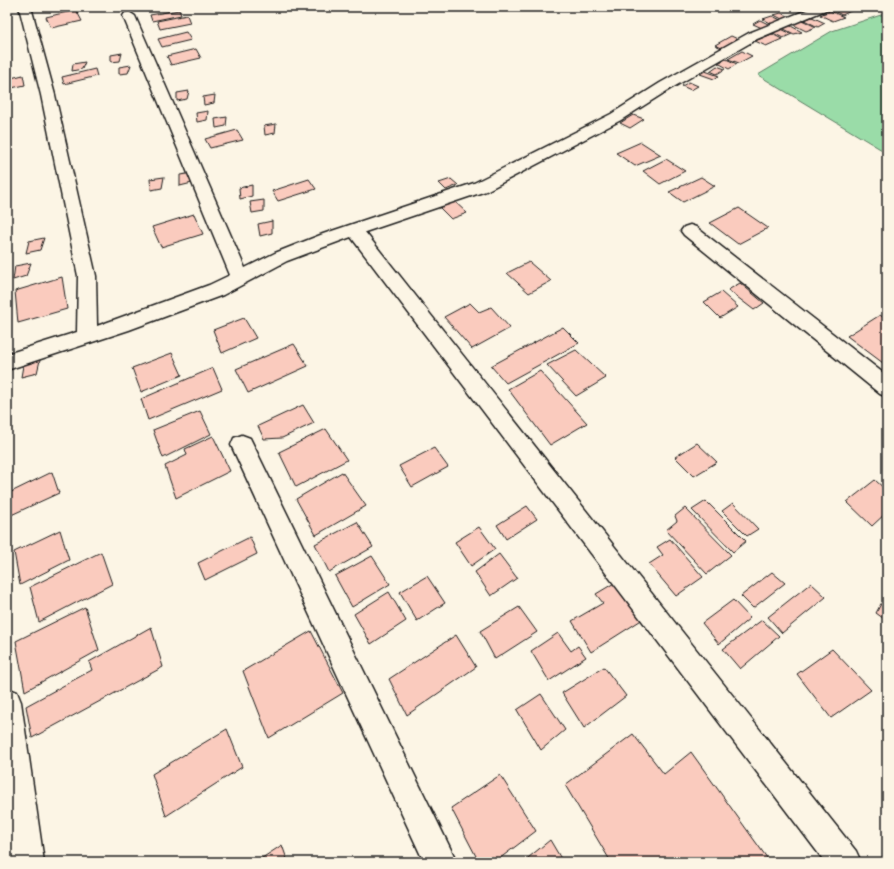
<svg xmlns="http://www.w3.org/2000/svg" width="894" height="869" font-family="Caveat,sans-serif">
	<rect width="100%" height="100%" fill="#fcf5e5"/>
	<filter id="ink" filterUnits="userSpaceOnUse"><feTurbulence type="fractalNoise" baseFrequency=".025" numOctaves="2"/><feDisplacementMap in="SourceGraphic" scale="8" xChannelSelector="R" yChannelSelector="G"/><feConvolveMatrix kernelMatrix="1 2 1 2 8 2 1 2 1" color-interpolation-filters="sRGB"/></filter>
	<g filter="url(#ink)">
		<!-- green -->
		<path fill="#9adca8" stroke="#5b7c62" d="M887,13V153L758,75L832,31Z"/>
		<!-- building -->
		<path fill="#facbbe" stroke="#1c1c1c" d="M839,7H846L853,10L842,15L832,10Z
			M76,10L82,21L51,28L46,17Z
			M179,10L181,15L152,21L150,15Z
			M830,11L844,17L833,21L820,15Z
			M781,13L791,17L784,20L774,15Z
			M187,15L190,23L160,29L157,21Z
			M772,16L783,21L774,25L763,19Z
			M812,17L825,23L818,27L804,20Z
			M760,20L770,25L762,28L753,24Z
			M802,20L816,27L806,31L792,24Z
			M789,25L802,32L794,34L782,28Z
			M781,29L792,34L783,38L773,33Z
			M186,32L191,40L162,47L158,39Z
			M772,34L782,39L766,46L755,41Z
			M731,36L740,40L724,49L715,45Z
			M196,49L201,58L171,65L167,56Z
			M742,51L752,56L739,63L728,59Z
			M122,53L120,61L111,62V55Z
			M726,59L737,64L729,69L718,63Z
			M85,62L82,69L72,71L73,64Z
			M131,65L128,73L119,74V67Z
			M717,66L725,69L717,74L710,71Z
			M95,69L97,76L64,84L62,77Z
			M705,71L719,76L714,79L700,74Z
			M23,75L25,85L7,89V79Z
			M689,82L698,86L691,90L682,86Z
			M189,91L187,99L177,101V93Z
			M215,95L214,103L204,105L203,97Z
			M208,111L207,120L197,122L196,113Z
			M633,115L644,119L630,128L620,123Z
			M227,117L226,126L216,128L215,119Z
			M276,124L275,133L265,135L264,126Z
			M237,130L243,140L210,148L205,139Z
			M641,142L661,155L635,166L616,153Z
			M666,159L685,171L660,184L643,171Z
			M193,173L192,183L180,186V175Z
			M164,177L162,188L151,190L150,179Z
			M701,177L715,186L683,202L669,192Z
			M309,179L316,189L278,201L272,191Z
			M451,179L458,185L446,190L439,183Z
			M252,185V196L240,199L239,188Z
			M264,200V211L252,213L250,202Z
			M453,200L467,213L451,219L438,206Z
			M739,208L768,228L738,244L710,223Z
			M194,214L203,234L161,247L152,227Z
			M272,221V233L260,236L258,224Z
			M44,238L40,250L26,253L29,241Z
			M529,262L551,281L529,293L507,273Z
			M31,263L26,276L13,280L15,266Z
			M62,277L67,309L18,323L15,291Z
			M740,283L764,303L754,310L728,290Z
			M721,292L738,307L720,318L704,302Z
			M470,303L479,312L491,307L510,328L472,349L444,317Z
			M880,315L887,320V366L847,336Z
			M244,318L256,338L222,353L213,330Z
			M563,327L579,343L506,383L491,366Z
			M294,344L308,366L248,393L236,369Z
			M576,350L606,378L576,396L547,365Z
			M172,353L182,375L141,392L132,368Z
			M41,356L37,373L21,377L24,360Z
			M213,368L222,389L148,420L141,399Z
			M540,371L587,423L550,445L508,389Z
			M303,405L314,423L282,438L264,439L258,426Z
			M200,411L211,434L163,458L153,430Z
			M326,429L347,460L296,487L279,452Z
			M213,436L230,471L176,498L165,466L187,455L185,449Z
			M697,443L717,462L694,476L675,457Z
			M434,448L448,467L412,487L399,466Z
			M52,472L59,493L9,516L7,494Z
			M342,472L366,506L316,535L296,499Z
			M875,480L887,491V512L872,526L847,502Z
			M706,501L746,541L733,552L692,510Z
			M733,503L758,529L747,536L722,511Z
			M527,506L537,519L506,539L497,525Z
			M685,508L731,555L707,574L666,530L677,521L675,516Z
			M357,522L373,547L329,572L315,544Z
			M479,527L495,549L471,566L455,542Z
			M60,530L69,560L20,585L14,552Z
			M250,537L257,554L205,580L198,563Z
			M670,539L703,577L676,596L649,564L663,555L657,547Z
			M101,552L112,584L39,622L30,587Z
			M499,554L517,578L491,596L475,572Z
			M372,556L390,584L352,607L335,576Z
			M772,572L785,583L753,608L741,596Z
			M427,576L445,603L417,621L400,592Z
			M616,582L643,619L591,652L572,621L603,603L596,594Z
			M811,583L826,597L782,633L768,617Z
			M389,592L406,621L371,644L354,614Z
			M733,600L750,618L719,644L702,623Z
			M882,602L887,607V621L876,613Z
			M85,607L99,650L25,691L16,641Z
			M519,607L537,632L495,659L480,631Z
			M762,620L779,636L740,669L723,649Z
			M151,627L163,667L32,738L26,706L92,670L89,662Z
			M311,631L343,693L269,738L243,671Z
			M558,633L571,651L578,646L586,657L549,681L531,651Z
			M456,635L476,667L407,715L389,679Z
			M832,649L871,690L831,718L797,674Z
			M604,667L626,696L584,728L562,693Z
			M541,694L565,730L541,750L517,710Z
			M227,729L242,767L166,816L152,774Z
			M633,734L664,774L691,752L770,862H611L565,785Z
			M500,775L536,831L495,862H479L451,808Z
			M550,840L563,862H523Z
			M282,845L288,862H256Z"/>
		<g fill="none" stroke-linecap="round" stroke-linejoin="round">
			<!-- minor casing -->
			<g stroke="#1c1c1c" stroke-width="3">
				<path id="minor" d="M19,7H31L55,95L96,276L97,326L209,285L230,275L123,16L125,13L129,12L135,16L245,268L275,253L323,234L474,183L611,114L660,83L749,33L814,7H830L828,9L757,39L670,89L621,120L486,191L365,232L856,851L861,862H825L351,237L287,261L223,295L129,330L7,370V354L77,332L78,276L41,95Z
					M690,225L696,227L887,376V397L880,394L684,235L681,231L684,227Z
					M242,435L250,438L457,862H424L231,445L234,438Z
					M7,688L17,692L21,702L44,862H12L7,821Z"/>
			</g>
			<!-- minor -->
			<use href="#minor" fill="#fcf5e5" fill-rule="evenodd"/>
		</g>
	</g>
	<!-- margin -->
	<rect width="894" height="869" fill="none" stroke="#fcf5e5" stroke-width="24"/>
	<rect x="12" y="12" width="870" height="845" fill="none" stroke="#1c1c1c" stroke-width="1.5" filter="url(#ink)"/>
</svg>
